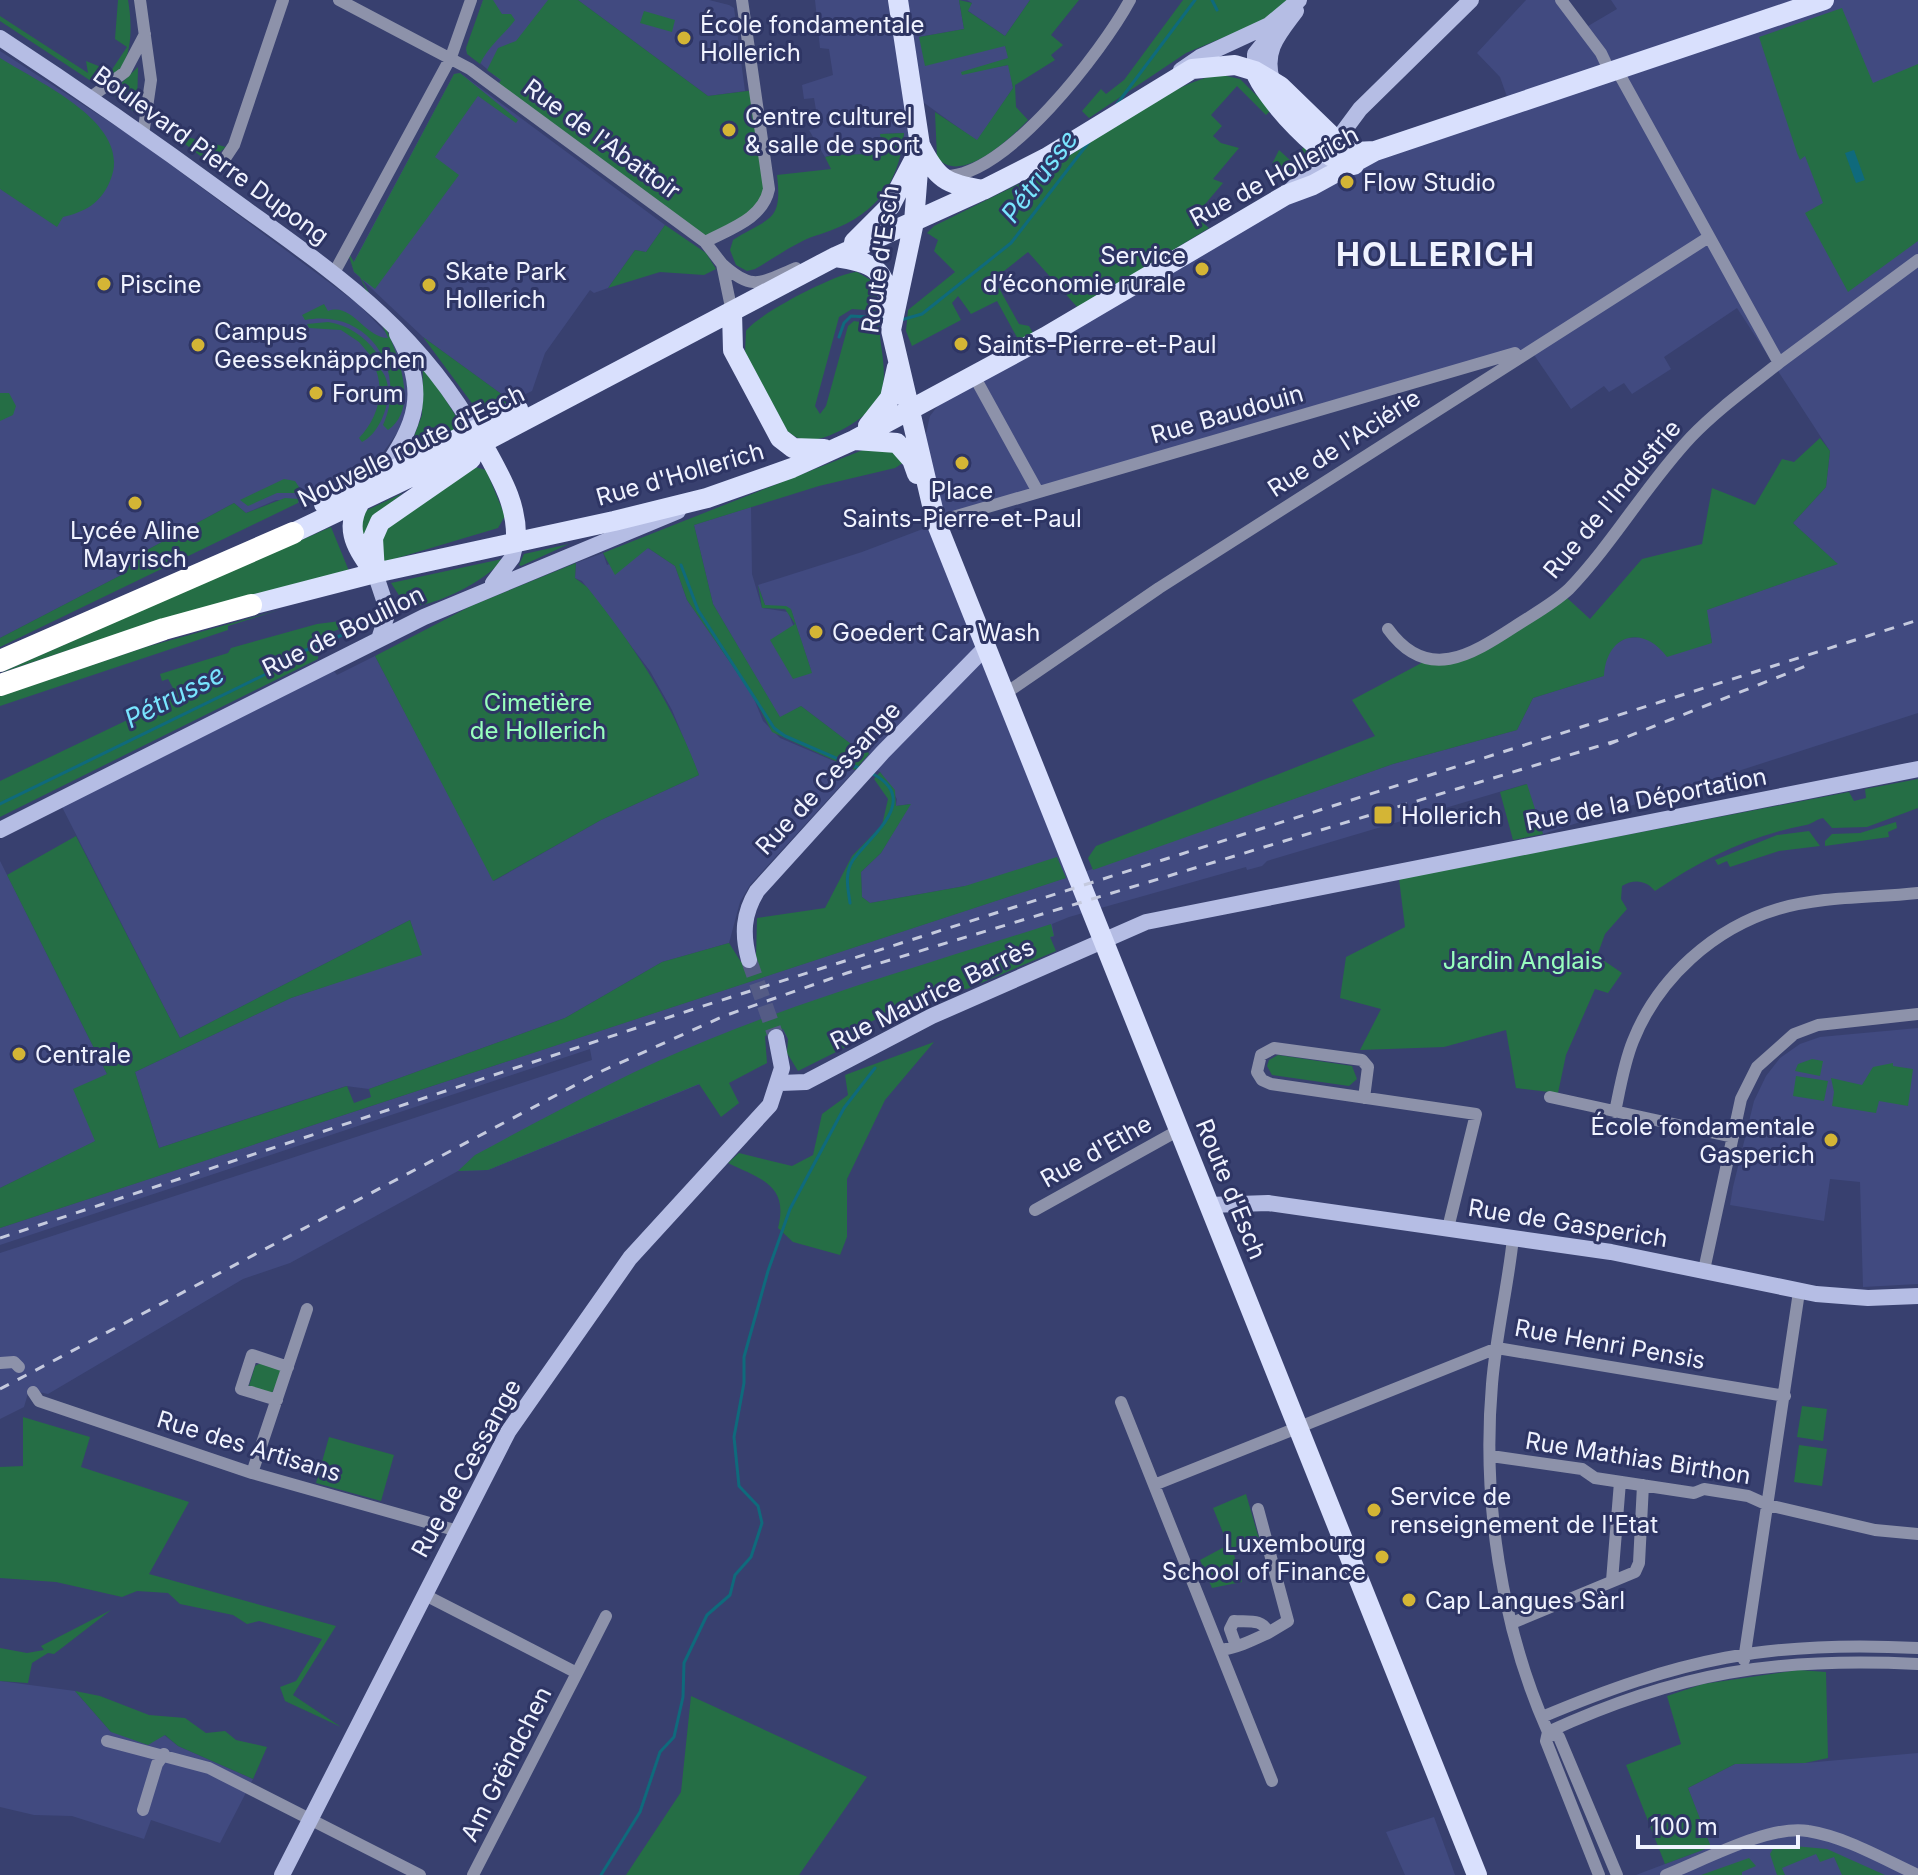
<svg xmlns="http://www.w3.org/2000/svg" width="1918" height="1875" font-family="Inter,sans-serif">
	<rect width="100%" height="100%" fill="#38406f"/>
	<!-- built -->
	<path fill="#414a80" d="M483,0H562L501,81L466,51Z
		M578,0H709L729,5L734,8L745,91L708,96Z
		M815,0H959L964,29L919,37L1005,46L1009,58L962,73L1009,65L1013,88L977,141L916,97L920,145L903,142L904,133L881,134L883,151L856,155L847,151L825,157L809,130L819,128L814,98L804,99L802,85L833,75L829,49L820,48Z
		M967,0H1030L1005,36L967,10L972,3Z
		M1526,0H1561L1583,29L1617,9L1611,0H1918V713L1543,834L1526,784L1267,861L1262,866L1247,870L1246,867L1069,917L1052,924L1054,936L788,1039L782,1029L765,1036L700,1084L488,1170L458,1171L290,1263L243,1279L48,1394L29,1390L24,1407L0,1419V1253L592,1060L590,1049L0,1245V1228L1065,878L965,886L870,903L862,897L861,872L881,853L910,804L896,806L897,799L880,772L861,763L869,753L865,745L860,751L801,706L780,718L713,604L694,525L751,507L752,574L762,608L788,612L812,673L791,610L765,605L758,585L862,552L936,524L1078,874L1393,764L1517,730L1533,698L1603,676L1604,660L1613,646L1626,638L1643,637L1657,644L1712,643L1706,610L1837,564L1793,523L1826,487L1830,451L1737,308L1664,357L1671,369L1632,394L1624,383L1609,392L1604,386L1571,409L1530,349L936,522L925,438L930,416L943,399L1286,195L1510,105L1500,77L1477,53Z
		M0,51L136,139L358,304L392,339L407,378V410L400,429L376,462L298,503L299,500H276L246,513L234,503L123,563L127,572L0,638Z
		M460,73L665,225L646,252L635,250L608,288L594,293L590,290L545,353L532,391L511,401L423,337L354,272L352,265L454,74Z
		M648,548L675,566L687,600L752,694L763,721L780,738L855,770L750,885L740,902L729,943L662,962L565,1018L369,1089L346,1086L159,1148L135,1072L291,998L421,954L410,920L180,1038L62,807L334,671L337,675L375,656L494,881L601,820L699,775L672,710L650,671L582,581L575,578L576,563L603,553L607,565Z
		M0,861L107,1074L96,1141L0,1188Z
		M1918,1028V1284L1863,1287L1860,1182L1830,1179L1824,1221L1730,1205L1733,1187L1754,1101L1766,1076L1780,1058L1800,1044L1820,1037Z
		M0,1681L75,1691L111,1732L164,1735L178,1746L253,1779L220,1843L151,1820L144,1839L72,1816L34,1815L0,1807Z
		M1918,1753V1875H1636L1710,1847L1688,1788L1735,1764L1805,1763Z
		M1434,1817L1455,1875H1405L1386,1832Z"/>
	<!-- green -->
	<path fill="#256e45" d="M118,0H128C133,27 135,85 91,81L0,21V16L88,73L86,61L111,71L127,47L115,39Z
		M483,0H493L502,14H511L515,20C503,36 489,45 480,64L467,54L466,48Z
		M548,0H578L708,96L755,90L766,203L705,242L496,88L501,80L487,70L498,48L516,41Z
		M959,0L972,3L968,11L1005,36L1030,0H1079L1051,35L1063,45L1051,55L1055,60L1015,85L1016,107L1028,120C1012,137 960,187 937,157L935,112L977,140L1013,88L1008,65L962,75L961,72L1008,58L1005,46L925,66L919,37L964,29Z
		M1183,0H1290L1263,21L1186,53L1089,118L1082,111L1101,89L1106,94L1124,80Z
		M1842,8L1873,83L1918,64V241L1848,292L1805,213L1823,203L1805,156L1800,160L1797,153L1759,37Z
		M644,11L675,20L672,32L640,23Z
		M0,58C39,83 135,124 110,181C101,203 85,212 63,217L57,227L0,189Z
		M138,67L137,109L133,111L111,93Z
		M460,73L518,120L516,123L478,96L435,157L459,175L375,289L362,279C378,313 431,400 388,430L383,425C408,369 368,308 305,320L302,315L324,304L328,311C352,302 365,338 388,338L360,277L354,272L347,250L354,262L454,74Z
		M1222,75L1240,79L1271,110L1266,115L1237,86L1211,115L1222,126L1213,136L1221,143L1239,148L1213,179L1223,183L1195,216L1209,228L1078,308L1028,252L999,275L1003,282L995,281L1019,324L1029,326L1033,333L1019,341L997,301L971,314L958,296L952,303L961,320L912,346L906,331L908,310L955,272L934,251L938,240L927,233L934,226L1037,175L1045,180L1059,162C1100,138 1179,77 1222,75Z
		M171,133L226,147L208,162Z
		M904,133C899,188 871,218 821,234C798,240 775,258 755,269L747,271L736,265L730,250L733,240C768,217 783,224 777,175L831,169L825,157C846,152 862,157 883,151L880,134Z
		M1305,146L1314,155L1313,159L1287,180L1272,164L1279,150L1291,161Z
		M665,225L706,253L716,269L704,275L660,272L608,288L635,250L646,252Z
		M857,272L874,282L879,311L852,309L839,317L815,406L820,414L826,406L848,326L854,321L879,325C880,348 888,371 881,394C875,414 831,440 810,440C800,441 794,436 787,431L745,352L746,331C756,315 838,272 857,272Z
		M328,322C348,325 364,336 376,352V362L359,342L341,330L309,328L307,324Z
		M423,337L511,401L493,408L474,406Z
		M423,364L462,426L408,453L422,415Z
		M380,369C398,387 383,432 362,442L359,438C376,420 385,395 376,370Z
		M0,393H9L16,406L13,415L0,421Z
		M1820,438L1830,451L1826,487L1793,523L1838,564L1707,610L1712,643L1667,657C1642,623 1606,635 1604,676L1533,698L1517,730L1393,764L1093,870L1088,858L1096,846L1375,736L1352,700L1429,659L1451,660L1566,597L1590,619L1642,559L1702,544L1712,488L1755,505L1782,459L1794,462Z
		M884,446L906,461L895,468L819,486L694,525L713,604L780,717L801,706L859,750L864,744L869,754L855,770L772,732L752,694L687,600L675,566L648,548L615,575L603,553L868,448Z
		M475,467L486,470L505,516L498,528L384,562L380,543L388,525Z
		M284,479L295,481L303,493H277L248,506L240,500Z
		M403,493L373,518L366,543L358,519L361,513Z
		M285,498L299,499L298,503L0,647V638L127,572L123,563L234,503L246,513Z
		M331,527L349,571L147,624L0,673Z
		M569,544L521,566L519,565L524,554Z
		M502,559C491,579 429,610 406,606L391,583Z
		M576,563L575,578L587,587C634,646 673,704 699,775L601,820L493,881L375,656L471,606Z
		M758,585L765,605L786,606L791,609L812,673L793,679L770,640L795,624L785,609L762,608Z
		M279,610L228,626V630L0,706V696L146,647Z
		M364,618L319,638L318,659L0,817V781L167,701L165,692L173,688L168,679L162,681L160,674L228,653L231,648L317,624Z
		M880,772L895,790L896,806L911,804L881,853L861,872L862,897L870,903L965,886L1057,857L1066,878L0,1228V1188L95,1141L73,1089L107,1074L7,875L76,836L180,1038L410,920L422,955L291,998L135,1072L159,1148L347,1086L354,1103L371,1097L369,1089L565,1018L662,962L729,943L741,962L756,958L757,918L825,908L852,856L882,825L888,799L874,779Z
		M1918,779V808L1867,827L1832,828L1823,818C1815,820 1812,824 1806,825C1749,836 1704,858 1655,891C1647,881 1635,878 1622,886L1621,899L1627,909L1605,934L1597,956L1622,973L1608,993L1595,989L1566,1055L1558,1093L1516,1088L1506,1030L1444,1047L1360,1050L1381,1009L1340,998L1346,957L1405,927L1399,879L1849,792L1854,801L1866,798L1865,789Z
		M1527,784L1543,834L1513,840L1500,792Z
		M1896,822L1897,828L1888,832L1889,837L1825,846V841L1832,834L1860,833Z
		M1809,831L1820,846L1779,851L1730,867L1727,861L1718,865L1715,860L1777,835Z
		M1051,924L1054,936L1050,937L1056,951L967,989L945,986L856,1029L862,1039L798,1071L787,1053L788,1039L783,1029L765,1036L767,1063L729,1083L739,1103L721,1117L699,1084L488,1170L458,1171L475,1155C552,1114 629,1071 710,1039C821,994 937,961 1051,924Z
		M934,1042L885,1100L847,1179V1237L840,1255L793,1242L778,1228C789,1185 761,1179 728,1163L739,1153L792,1166L813,1155L822,1114L848,1095L845,1075Z
		M1278,1055L1352,1066L1357,1079L1349,1086L1272,1075L1267,1066L1269,1060Z
		M1812,1059L1823,1061L1820,1076L1795,1071L1798,1064Z
		M1893,1063V1066L1913,1069L1908,1106L1879,1101L1876,1113L1832,1106L1834,1092L1831,1078L1862,1085L1873,1067Z
		M1796,1076L1828,1081L1824,1101L1793,1096Z
		M261,1363L278,1368L282,1372L272,1393L249,1386L255,1366Z
		M1802,1406L1827,1409L1823,1441L1797,1437Z
		M23,1417L90,1437L81,1467L189,1502L149,1574L336,1626L293,1695L341,1727L285,1701L280,1687L296,1681L322,1639L259,1621L247,1624L233,1615L180,1604L168,1593L137,1591L122,1597L56,1582L0,1578V1467L23,1466Z
		M329,1437L394,1455L381,1501L316,1483Z
		M1799,1445L1827,1449L1822,1486L1794,1482Z
		M1246,1494L1259,1539L1232,1548L1242,1582L1212,1588L1200,1560L1228,1545L1213,1508Z
		M111,1610L54,1654L48,1653L32,1663L28,1683L0,1681V1648L27,1653L44,1650L41,1646Z
		M1799,1670L1826,1672L1828,1758L1805,1763L1735,1764L1688,1788L1711,1847L1665,1864L1626,1765L1681,1744L1667,1696L1703,1684Z
		M75,1691L100,1696L149,1715L185,1718L206,1733L225,1731L236,1740L267,1747L253,1779L178,1746L165,1735L148,1745L111,1732Z
		M691,1696L867,1777L799,1875H626L681,1792Z
		M1783,1845L1827,1849L1885,1875H1842L1834,1857L1820,1862L1816,1854L1782,1868L1785,1875H1777L1770,1854L1774,1847Z
		M1749,1858L1756,1866L1742,1872V1875H1701Z"/>
	<!-- water -->
	<path fill="#0f6a7c" d="M1854,150L1865,180L1856,183L1845,153Z"/>
	<g fill="none" stroke-linecap="round" stroke-linejoin="round">
		<!-- stream -->
		<path stroke="#0f6a7c" stroke-width="3" d="M1212,0L1217,10
			M1117,104L1195,0
			M901,320L922,314L1011,243L1089,142
			M839,337L844,323L851,316L885,318
			M681,565L698,610L774,728L785,736L859,768
			M0,804L264,675L299,653L366,625
			M850,903C848,888 844,874 853,860C869,837 922,800 873,774
			M601,1875L640,1812L660,1752L674,1737L683,1697L684,1663L707,1615L730,1595L735,1575L751,1557L762,1523L758,1506L739,1486L734,1437L744,1383V1357L768,1271L790,1209L844,1108L875,1068"/>
		<!-- secondary-tunnel -->
		<path stroke="#545b85" stroke-width="16" stroke-dasharray="16 8" stroke-linecap="butt" d="M749,960L776,1037"/>
		<!-- street -->
		<path stroke="#8d92aa" stroke-width="12" d="M140,0L151,80L143,135
			M339,0L470,69L705,242L722,264L732,312
			M1561,0L1601,53L1610,72
			M1617,70L1779,363L1918,260
			M91,97L125,72L145,34
			M222,163L234,145L283,0
			M944,176C1005,179 1103,50 1130,0
			M705,242C729,229 763,219 769,189L742,0
			M722,264C753,292 760,283 796,268
			M334,273L451,57L471,0
			M973,374L1038,492
			M936,522L1515,353
			M1388,629C1427,683 1471,655 1514,627C1532,615 1553,604 1569,589C1614,542 1646,485 1691,437C1718,409 1749,387 1779,363
			M1006,693L1159,588L1709,237
			M1550,1097L1733,1137
			M1364,1098L1368,1067L1362,1060L1274,1048L1261,1055L1257,1072L1262,1080L1271,1084L1476,1114L1448,1228
			M1615,1112C1620,1088 1624,1063 1633,1041C1658,978 1714,928 1778,909C1822,896 1872,898 1918,893
			M1035,1210L1179,1130
			M1513,1238C1508,1286 1496,1335 1492,1384C1482,1499 1501,1627 1548,1732L1546,1741L1599,1875
			M1704,1270L1741,1099L1757,1067L1794,1034L1818,1025L1918,1014
			M0,1363L14,1362L19,1367
			M33,1392L39,1401L252,1473L458,1531
			M277,1400L241,1389L252,1355L288,1367
			M1121,1402L1272,1781
			M1491,1456L1582,1469L1595,1478L1694,1493L1704,1489L1748,1496L1768,1505L1875,1530L1918,1534
			M252,1473L307,1309
			M1154,1485L1497,1348L1785,1396
			M1258,1509L1288,1621L1268,1633
			M1612,1581L1620,1482
			M425,1595L577,1673L473,1875
			M1512,1623L1635,1572L1639,1563L1643,1485
			M1220,1650C1237,1648 1253,1640 1268,1633C1263,1618 1248,1622 1234,1621L1230,1629L1236,1646
			M1744,1660L1799,1292
			M577,1673L606,1616
			M1542,1717C1680,1659 1768,1640 1918,1648
			M1548,1732C1678,1672 1776,1657 1918,1664
			M1548,1732L1559,1737L1617,1875
			M107,1741L209,1768L420,1875
			M143,1810L157,1764L164,1754
			M1666,1875C1702,1861 1770,1824 1808,1831C1846,1837 1883,1859 1918,1875"/>
		<!-- secondary -->
		<path stroke="#b5bde4" stroke-width="16" d="M0,38C78,89 154,142 229,197C332,272 415,324 479,438
			M1181,70L1200,57L1269,25L1299,0
			M1255,71V54L1271,34
			M1272,80C1263,50 1279,34 1296,11
			M1290,191L1323,159L1360,109L1471,0
			M380,475C417,426 429,390 397,334
			M375,573L388,612L379,639
			M493,583L512,558L516,542
			M0,830L424,617L678,511
			M749,960C742,934 743,914 757,891L883,752L986,647
			M780,1083L806,1082L932,1016L1146,922L1918,769
			M1209,1205L1268,1203L1611,1252L1816,1294L1868,1298L1918,1296
			M282,1875L508,1432L630,1258L770,1105L782,1068L776,1037"/>
		<!-- primary -->
		<path stroke="#d9e0fd" stroke-width="20" d="M898,0L920,145L914,222L891,330L936,522L1477,1875
			M1255,71C1264,97 1325,165 1354,165
			M920,145C937,179 945,184 983,190
			M854,242L890,206L914,160
			M835,257C874,262 887,269 889,310
			M732,312L733,350L780,438L793,448L824,449
			M868,426L890,398L897,367
			M855,440L897,443L912,460L917,474
			M482,443C500,476 518,504 516,542
			M362,499C344,525 354,546 373,570
			M324,504L518,409
			M293,533L482,443L835,257L983,190L1046,158L1192,69L1235,65L1255,71L1280,86L1344,148L1354,152L1375,151
			M375,573L373,538L380,522L471,459
			M251,605L375,573L614,521L707,498L792,468L854,440L1045,337L1286,195L1313,185L1375,151L1824,0"/>
		<!-- highway -->
		<path stroke="#fff" stroke-width="22" d="M0,661L293,533
			M0,685L164,629L251,605"/>
		<!-- rail -->
		<path stroke="#c5cade" stroke-width="3" stroke-dasharray="10 10" stroke-linecap="butt" d="M1609,744L1806,666
			M0,1238L700,1007L1918,620
			M0,1389L602,1071L724,1016L847,973L1619,740"/>
	</g>
	<!-- markers -->
	<g fill="#d4b535" stroke="#2e3564" stroke-width="3">
		<circle cx="684" cy="38" r="8"/>
		<circle cx="729" cy="130" r="8"/>
		<circle cx="1347" cy="182" r="8"/>
		<circle cx="1202" cy="269" r="8"/>
		<circle cx="104" cy="284" r="8"/>
		<circle cx="429" cy="285" r="8"/>
		<circle cx="961" cy="344" r="8"/>
		<circle cx="198" cy="345" r="8"/>
		<circle cx="316" cy="393" r="8"/>
		<circle cx="962" cy="463" r="8"/>
		<circle cx="135" cy="503" r="8"/>
		<circle cx="816" cy="632" r="8"/>
		<rect x="1373" y="805" width="20" height="20" rx="4"/>
		<circle cx="19" cy="1054" r="8"/>
		<circle cx="1831" cy="1140" r="8"/>
		<circle cx="1374" cy="1510" r="8"/>
		<circle cx="1382" cy="1557" r="8"/>
		<circle cx="1409" cy="1600" r="8"/>
	</g>
	<g text-anchor="middle" dominant-baseline="central" stroke-width="6" stroke-linejoin="round" paint-order="stroke">
		<!-- poi labels -->
		<g font-size="24" fill="#f0f3ff" stroke="#2e3564" text-anchor="start">
			<text x="700" y="24">École fondamentale<tspan x="700" dy="28">Hollerich</tspan></text>
			<text x="745" y="116">Centre culturel<tspan x="745" dy="28">&amp; salle de sport</tspan></text>
			<text x="1363" y="182">Flow Studio</text>
			<text x="1186" y="255" text-anchor="end">Service<tspan x="1186" dy="28">d’économie rurale</tspan></text>
			<text x="445" y="271">Skate Park<tspan x="445" dy="28">Hollerich</tspan></text>
			<text x="120" y="284">Piscine</text>
			<text x="214" y="331">Campus<tspan x="214" dy="28">Geesseknäppchen</tspan></text>
			<text x="977" y="344">Saints-Pierre-et-Paul</text>
			<text x="332" y="393">Forum</text>
			<text x="962" y="490" text-anchor="middle">Place<tspan x="962" dy="28">Saints-Pierre-et-Paul</tspan></text>
			<text x="135" y="530" text-anchor="middle">Lycée Aline<tspan x="135" dy="28">Mayrisch</tspan></text>
			<text x="832" y="632">Goedert Car Wash</text>
			<text x="1401" y="815">Hollerich</text>
			<text x="35" y="1054">Centrale</text>
			<text x="1815" y="1126" text-anchor="end">École fondamentale<tspan x="1815" dy="28">Gasperich</tspan></text>
			<text x="1390" y="1496">Service de<tspan x="1390" dy="28">renseignement de l'Etat</tspan></text>
			<text x="1366" y="1543" text-anchor="end">Luxembourg<tspan x="1366" dy="28">School of Finance</tspan></text>
			<text x="1425" y="1600">Cap Langues Sàrl</text>
		</g>
		<!-- street labels -->
		<g font-size="24" fill="#f0f3ff" stroke="#2e3564">
			<text transform="translate(602 139) rotate(36)">Rue de l'Abattoir</text>
			<text transform="translate(211 155) rotate(36)">Boulevard Pierre Dupong</text>
			<text transform="translate(1274 176) rotate(-28)">Rue de Hollerich</text>
			<text transform="translate(880 259) rotate(-82)">Route d'Esch</text>
			<text transform="translate(1227 414) rotate(-16)">Rue Baudouin</text>
			<text transform="translate(1344 443) rotate(-33)">Rue de l'Aciérie</text>
			<text transform="translate(411 446) rotate(-26)">Nouvelle route d'Esch</text>
			<text transform="translate(680 474) rotate(-16)">Rue d'Hollerich</text>
			<text transform="translate(1612 499) rotate(-50)">Rue de l'Industrie</text>
			<text transform="translate(343 631) rotate(-26)">Rue de Bouillon</text>
			<text transform="translate(828 778) rotate(-47)">Rue de Cessange</text>
			<text transform="translate(1646 799) rotate(-11)">Rue de la Déportation</text>
			<text transform="translate(932 994) rotate(-26)">Rue Maurice Barrès</text>
			<text transform="translate(1096 1151) rotate(-29)">Rue d'Ethe</text>
			<text transform="translate(1231 1189) rotate(68)">Route d'Esch</text>
			<text transform="translate(1568 1223) rotate(9)">Rue de Gasperich</text>
			<text transform="translate(1610 1344) rotate(10)">Rue Henri Pensis</text>
			<text transform="translate(249 1446) rotate(17)">Rue des Artisans</text>
			<text transform="translate(1638 1458) rotate(9)">Rue Mathias Birthon</text>
			<text transform="translate(466 1468) rotate(-61)">Rue de Cessange</text>
			<text transform="translate(506 1764) rotate(-63)">Am Grëndchen</text>
		</g>
		<!-- park labels -->
		<g font-size="24" fill="#98ffbd" stroke="#2e3564">
			<text x="538" y="702">Cimetière<tspan x="538" dy="28">de Hollerich</tspan></text>
			<text x="1523" y="960">Jardin Anglais</text>
		</g>
		<!-- water labels -->
		<g font-size="26" font-style="italic" fill="#78e5fe" stroke="#2e3564">
			<text transform="translate(1039 176) rotate(-53)">Pétrusse</text>
			<text transform="translate(174 696) rotate(-27)">Pétrusse</text>
		</g>
		<!-- district labels -->
		<g font-size="32" font-weight="bold" letter-spacing="2" fill="#f0f3ff" stroke="#2e3564">
			<text x="1436" y="254">HOLLERICH</text>
		</g>
	</g>
	<!-- scale -->
	<path d="M1638 1835v12h160v-12" fill="none" stroke="#f0f3ff" stroke-width="4"/>
	<text x="1650" y="1835" font-size="24" fill="#f0f3ff" stroke="#2e3564" stroke-width="6" paint-order="stroke">100 m</text>
</svg>
